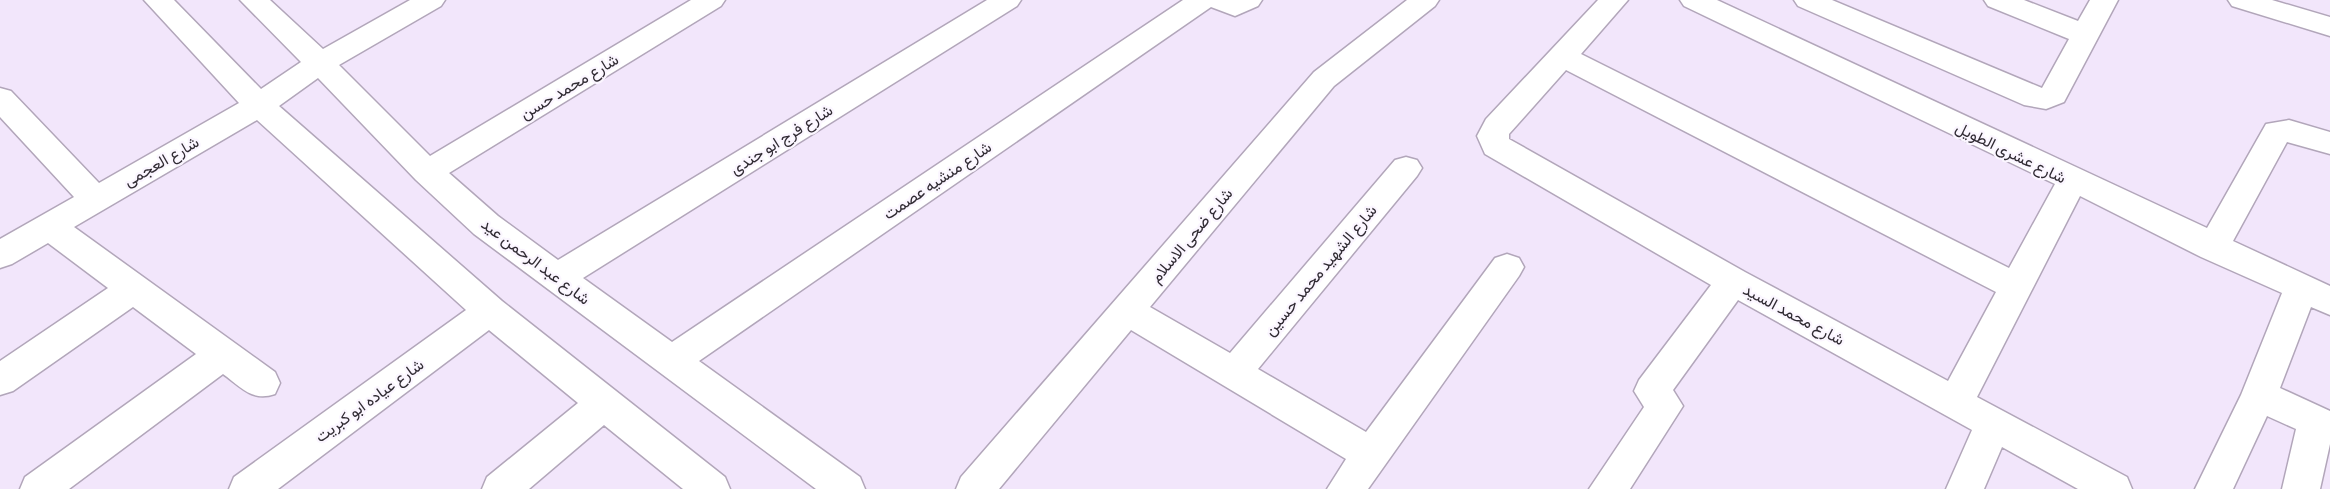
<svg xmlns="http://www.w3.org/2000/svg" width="2330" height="489" font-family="Manrope,Vazirmatn,sans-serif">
	<rect width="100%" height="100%" fill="#f2e6fb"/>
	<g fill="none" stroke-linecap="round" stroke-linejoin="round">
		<!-- minor casing -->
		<g stroke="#b2a6ba" stroke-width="3">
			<path id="minor" d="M144,0H174L261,89L301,62L240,0H270L323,49L410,0H445L441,6L339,65L430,156L691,0H725L721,6L449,173L498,216L558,260L987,0H1021L1017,6L583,278L672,342L1183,0H1262L1258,6L1235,16L1211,7L699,361L860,477L865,489H816L474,234L416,180L318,78L279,106L502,301L725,477L730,489H683L604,425L529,489H482L487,477L578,403L489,330L278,489H229L234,477L466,310L257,120L74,227L275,372L280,383L275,394C252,402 241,387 223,374L69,489H20L25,477L196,354L133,307L13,391L0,395V361L108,288L48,243L12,264L0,268V239L74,197L0,117V88L11,91L99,183L239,103Z
				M1407,0H1439L1435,6L1334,86L1150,307L1230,353L1395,160L1406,157L1417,160L1422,168L1417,176L1258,369L1366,432L1495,258L1507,254L1519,258L1524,267L1519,276L1368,489H1327L1346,459L1131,330L999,489H956L961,477L1314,72Z
				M1598,0H1628L1581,54L2009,268L2055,184L1684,6L1680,0H1717L2207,228L2266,124L2289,120L2330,132V154L2287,142L2233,241L2330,286V315L2311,307L2280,388L2330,411V444L2320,489H2282L2296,429L2267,416L2233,489H2195L2241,395L2282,293L2201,257L2080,196L1977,397L2127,477L2132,489H2078L2002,447L1984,489H1946L1972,430L1738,300L1673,390L1683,406L1630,489H1589L1644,407L1634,391L1639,380L1711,285L1485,154L1477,136L1486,119ZM1566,70L1996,292L1948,381L1745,272L1509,139V134Z
				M1794,0H1832L2042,88L2069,39L1988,6L1984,0H2024L2078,21L2090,0H2118L2064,102L2046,109L2024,105L1798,6Z
				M2228,0H2272L2330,17V36L2232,6Z"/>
		</g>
		<!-- minor -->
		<use href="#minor" fill="#fff" fill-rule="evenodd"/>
	</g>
	<g text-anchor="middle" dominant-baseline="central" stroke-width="4.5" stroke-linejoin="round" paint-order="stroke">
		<!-- street labels -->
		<g font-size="16" fill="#302b33" stroke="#fbf6ff">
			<text transform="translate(569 86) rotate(-31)">شارع محمد حسن</text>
			<text transform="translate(781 139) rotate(-32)">شارع فرج ابو جندى</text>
			<text transform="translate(2011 152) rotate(26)">شارع عشرى الطويل</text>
			<text transform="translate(161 161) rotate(-30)">شارع العجمى</text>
			<text transform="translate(937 180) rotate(-34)">شارع منشيه عصمت</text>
			<text transform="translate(1191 235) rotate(-50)">شارع ضحى الاسلام</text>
			<text transform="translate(536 261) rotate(37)">شارع عبد الرحمن عيد</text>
			<text transform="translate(1320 270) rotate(-50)">شارع الشهيد محمد حسين</text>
			<text transform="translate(1794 314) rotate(28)">شارع محمد السيد</text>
			<text transform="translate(369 400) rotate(-36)">شارع عياده ابو كبريت</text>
		</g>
	</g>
</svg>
